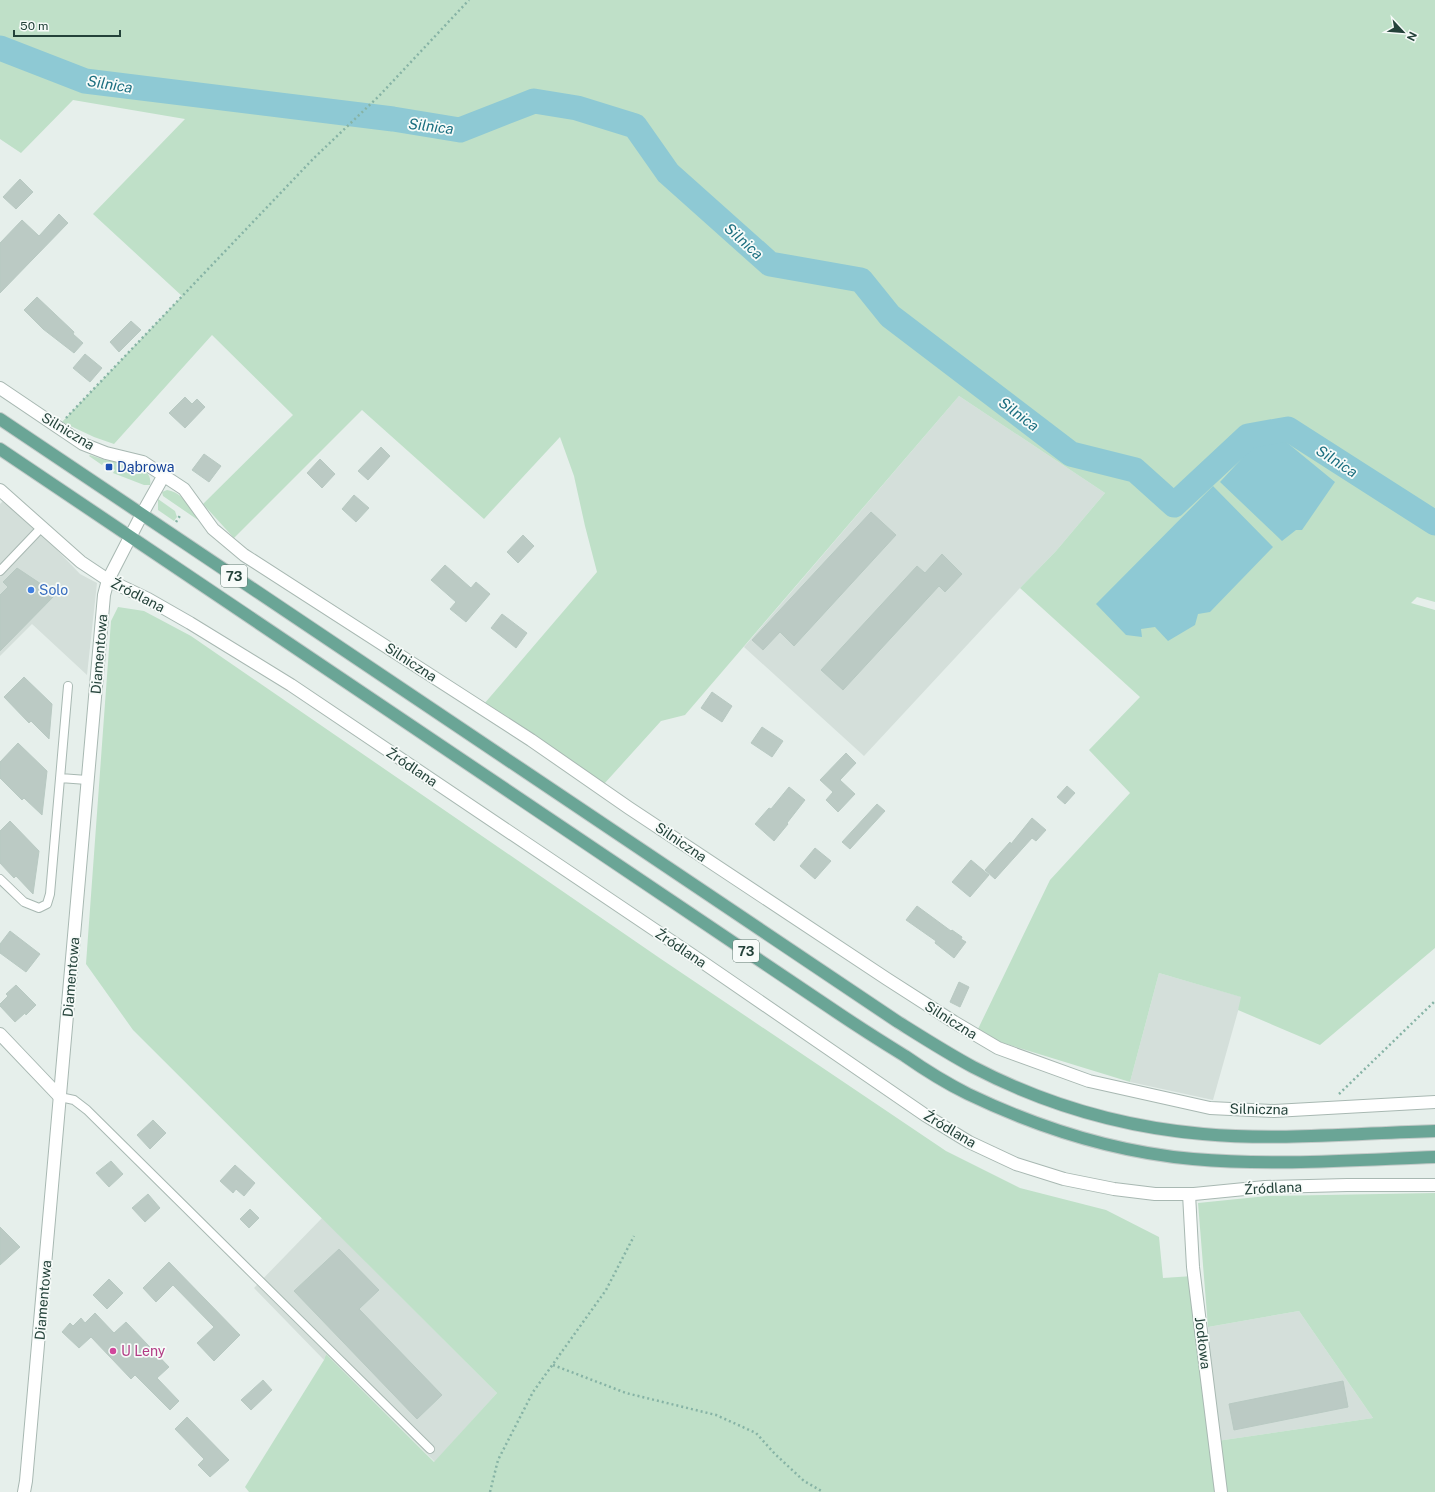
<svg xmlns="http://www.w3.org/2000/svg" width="1435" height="1492" font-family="'Public Sans',sans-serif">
	<rect width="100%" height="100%" fill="#e6efeb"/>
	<!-- built -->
	<path fill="#d4dfda" d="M959,396L1105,493L1056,551L1020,588L864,756L744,647Z
		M3,501L58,551L80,574L97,583L87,675L32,624L0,656V504Z
		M1159,973L1242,997L1213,1100L1130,1082Z
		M322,1218L497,1393L435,1462L326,1354L324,1360L254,1288Z
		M1299,1311L1373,1418L1217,1441L1208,1327Z"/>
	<!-- green -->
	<path fill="#bfe0c8" d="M0,0H1435V602L1417,597L1411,603L1435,610V948L1320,1045L1238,1010L1241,997L1159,973L1130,1082L1000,1042L978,1029L1050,880L1130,793L1089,750L1140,697L1020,588L1056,551L1105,493L959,396L685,715L661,721L604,784L484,704L597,572L585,526L574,476L560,437L484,519L362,410L234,538L203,504L293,415L212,335L114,444L94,437L62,422L182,296L93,214L185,119L73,100L21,153L0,139Z
		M90,455C97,457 104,460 111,461C124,464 154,465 150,485H144L113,473L115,470L104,462L102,465L89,456Z
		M167,490C183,492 190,508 198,520L163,496L162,492Z
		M158,499L175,511L177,517L174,521L158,510Z
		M118,607L144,611L191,636L661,959L946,1151L1020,1188L1106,1210L1159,1237L1163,1278L1193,1276L1217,1441L1373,1418L1299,1311L1208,1327L1198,1203L1267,1196L1435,1193V1492H249L245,1487L324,1360L326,1354L434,1462L497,1393L133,1030L86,964L111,621Z"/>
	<!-- water -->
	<path fill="#8ec9d4" d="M1259,440L1285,441L1335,482L1302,530H1296L1282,541L1220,482Z
		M1213,486L1273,547L1210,612L1198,614L1195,625L1168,641L1155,627L1141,629L1142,637L1126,635L1096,604Z"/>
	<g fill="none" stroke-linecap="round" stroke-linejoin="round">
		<!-- river -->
		<path stroke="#8ec9d4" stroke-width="25" d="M0,48L85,81L393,119L460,130L534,101L577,108L635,126L668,173L770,264L861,280L890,316L1071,454L1135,470L1174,505L1248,436L1288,429L1435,523"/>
	</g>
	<!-- building -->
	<path fill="#bbcac4" stroke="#b8c9c2" d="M20,179L33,192L16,209L3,197Z
		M59,214L68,223L0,293V243L22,220L39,236Z
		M37,297L74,332L73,334L83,343L74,353L43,329L24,310Z
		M131,321L141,330L119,352L110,342Z
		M85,354L102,368L90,382L73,368Z
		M185,397L192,404L197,399L205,407L185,428L169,413Z
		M381,447L390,456L368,480L358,471Z
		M204,454L221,466L209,482L192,470Z
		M320,459L335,474L322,488L307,473Z
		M354,495L369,508L356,522L342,509Z
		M871,512L896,535L794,646L780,632L763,650L752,640Z
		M523,535L534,546L518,563L507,552Z
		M942,554L962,574L945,592L939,586L843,690L821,670L917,566L925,573Z
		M445,565L471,588L476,582L490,594L466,622L450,609L456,602L431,580Z
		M17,568L56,594L0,651V595L8,587L3,582Z
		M502,614L527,633L516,648L491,628Z
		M24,677L52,704L49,739L31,721L29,723L4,697Z
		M712,692L732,706L722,722L701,708Z
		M762,727L783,741L772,757L751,743Z
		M18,743L47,771L42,815L24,798L22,800L0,778V762Z
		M846,753L856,763L840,780L855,794L838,812L826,800L833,792L820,780Z
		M1067,786L1075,793L1065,804L1057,797Z
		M789,787L805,800L787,823L788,824L774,841L755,824L769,808L771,809Z
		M877,804L885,811L850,849L842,842Z
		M1032,818L1046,830L1036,841L1032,838L995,879L985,870L1010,842L1011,844Z
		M10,821L39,851L33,894L16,876L14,878L0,863V831Z
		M815,848L831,861L815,879L800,866Z
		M971,860L989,875L970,897L952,882Z
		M917,906L951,931L952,930L962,937L961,939L966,942L954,958L935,943L936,941L906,920Z
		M10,931L40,954L26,972L0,953V944Z
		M959,982L969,987L960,1007L950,1002Z
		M16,985L36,1005L26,1015L25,1013L15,1022L0,1006V1004L8,996L6,994Z
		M153,1120L166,1133L150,1149L137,1135Z
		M111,1161L123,1174L109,1187L96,1173Z
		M235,1165L255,1183L244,1196L236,1189L233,1193L220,1181Z
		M148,1194L160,1208L145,1222L132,1208Z
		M250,1209L259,1218L249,1228L240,1219Z
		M0,1227L20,1247L0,1265Z
		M339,1249L379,1290L359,1309L442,1395L417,1419L294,1291Z
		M169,1262L240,1335L214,1361L197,1343L214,1327L173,1285L156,1302L143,1288Z
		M109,1279L123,1293L107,1309L93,1295Z
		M95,1313L114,1333L126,1322L169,1367L157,1378L179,1401L170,1410L135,1375L131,1379L91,1337L79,1348L62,1332L70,1323L73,1326L81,1318L85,1323Z
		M263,1380L272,1390L251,1410L241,1400Z
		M1343,1381L1348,1407L1234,1430L1229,1404Z
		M187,1417L229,1460L210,1477L198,1465L204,1459L175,1429Z"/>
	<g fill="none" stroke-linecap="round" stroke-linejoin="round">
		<!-- service casing -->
		<g stroke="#a8b8b2" stroke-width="10">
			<path id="service" d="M0,571L41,528
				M60,778L87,780
				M0,879L24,902L39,908L47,904L50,894L68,686
				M60,1097L74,1100L87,1110L430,1449"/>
		</g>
		<!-- minor casing -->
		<g stroke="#a8b8b2" stroke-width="14">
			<path id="minor" d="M0,388L83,444L106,453L143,462L184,489L213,529L244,555L531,740L629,808L887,979L954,1022L998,1048L1089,1081L1210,1108L1274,1111L1435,1102
				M0,490L81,562L108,580L148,599L190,623L291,685L695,957L925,1115L969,1142L1016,1164L1064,1179L1114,1189L1155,1194H1194L1265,1187L1347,1185H1435
				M142,514L164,475
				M0,1034L60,1097
				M1189,1194L1193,1267L1221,1492"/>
		</g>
		<!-- tertiary casing -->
		<g stroke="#a8b8b2" stroke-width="14">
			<path id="tertiary" d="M24,1492L26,1481L104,595L108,580L142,514"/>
		</g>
		<!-- primary casing -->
		<g stroke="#c2cac8" stroke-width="14">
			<path id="primary" d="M0,419L898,1022C922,1037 947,1053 973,1067C1044,1104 1123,1127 1203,1134C1278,1141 1360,1133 1435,1131
				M0,449L829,1007C854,1024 879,1040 905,1056C925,1070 946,1083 968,1094C1039,1128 1115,1152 1193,1159C1274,1166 1355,1160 1435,1157"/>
		</g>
		<!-- path -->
		<path stroke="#86b3a5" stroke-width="2.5" stroke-dasharray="2 3" stroke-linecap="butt" d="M66,418L313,159L379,96L469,0
			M176,522L181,514
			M1339,1094L1435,1001
			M553,1365L626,1393L716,1415L756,1433L775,1454L804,1481L823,1492
			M490,1492L498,1460L533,1392L606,1290L634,1236"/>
		<!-- service -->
		<use href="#service" stroke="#fff" stroke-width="8"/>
		<!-- minor -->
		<use href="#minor" stroke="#fff" stroke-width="12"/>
		<!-- tertiary -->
		<use href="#tertiary" stroke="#fff" stroke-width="12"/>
		<!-- primary -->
		<use href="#primary" stroke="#6aa596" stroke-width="12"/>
	</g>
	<!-- markers -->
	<rect fill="#1a4fb4" stroke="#f7fbf9" stroke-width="1.5" x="105" y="463" width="8" height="8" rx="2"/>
	<circle fill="#3f7fe0" stroke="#f7fbf9" stroke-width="1.5" cx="31" cy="590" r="4"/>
	<circle fill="#d1479c" stroke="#f7fbf9" stroke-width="1.5" cx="113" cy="1351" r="4"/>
	<g text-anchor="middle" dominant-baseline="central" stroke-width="3.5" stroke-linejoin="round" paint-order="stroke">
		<!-- shield labels -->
		<g fill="#f7fbf9" stroke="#637a73" stroke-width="1">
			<rect x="221" y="565" width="26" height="22" rx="3"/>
			<rect x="733" y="940" width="26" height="22" rx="3"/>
		</g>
		<g font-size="13" font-weight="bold" fill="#24423a">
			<text x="234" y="576">73</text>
			<text x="746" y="951">73</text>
		</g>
		<!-- street labels -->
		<g font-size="14" fill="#24423a" stroke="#f7fbf9">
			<text transform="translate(68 431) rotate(31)">Silniczna</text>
			<text transform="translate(138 595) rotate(27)">Źródlana</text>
			<text transform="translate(99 654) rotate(-85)">Diamentowa</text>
			<text transform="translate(411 662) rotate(33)">Silniczna</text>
			<text transform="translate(412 767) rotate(34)">Źródlana</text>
			<text transform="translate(681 842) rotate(34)">Silniczna</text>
			<text transform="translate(681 948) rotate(34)">Źródlana</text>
			<text transform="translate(71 977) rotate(-85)">Diamentowa</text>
			<text transform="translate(951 1020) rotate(32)">Silniczna</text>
			<text transform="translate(1259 1109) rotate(1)">Silniczna</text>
			<text transform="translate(950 1129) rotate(31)">Źródlana</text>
			<text transform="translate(1273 1188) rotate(-3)">Źródlana</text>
			<text transform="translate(43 1300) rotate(-85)">Diamentowa</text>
			<text transform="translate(1203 1343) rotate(83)">Jodłowa</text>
		</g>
		<!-- transit labels -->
		<g font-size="14" fill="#164399" stroke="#f7fbf9" text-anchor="start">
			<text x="117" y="467">Dąbrowa</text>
		</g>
		<!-- shop labels -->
		<g font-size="14" fill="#366cbe" stroke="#f7fbf9" text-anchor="start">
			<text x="39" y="590">Solo</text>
		</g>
		<!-- hotel labels -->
		<g font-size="14" fill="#b23c85" stroke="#f7fbf9" text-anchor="start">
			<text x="121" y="1351">U Leny</text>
		</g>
		<!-- water labels -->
		<g font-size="15" font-style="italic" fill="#1c6f80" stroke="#f7fbf9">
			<text transform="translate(110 84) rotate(9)">Silnica</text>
			<text transform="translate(431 126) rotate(7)">Silnica</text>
			<text transform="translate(744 241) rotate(42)">Silnica</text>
			<text transform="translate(1019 414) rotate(37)">Silnica</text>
			<text transform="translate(1337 461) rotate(33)">Silnica</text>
		</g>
	</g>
	<!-- north arrow -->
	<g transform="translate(1403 32) rotate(116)" stroke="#f7fbf9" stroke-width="3" paint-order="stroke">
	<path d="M0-3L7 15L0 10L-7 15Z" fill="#24423a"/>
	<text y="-6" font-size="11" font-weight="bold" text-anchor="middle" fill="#24423a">N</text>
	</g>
	<!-- scale -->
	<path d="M14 30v6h106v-6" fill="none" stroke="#24423a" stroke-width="2"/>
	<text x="20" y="30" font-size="12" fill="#24423a" stroke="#f7fbf9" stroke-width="3" paint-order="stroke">50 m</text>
</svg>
